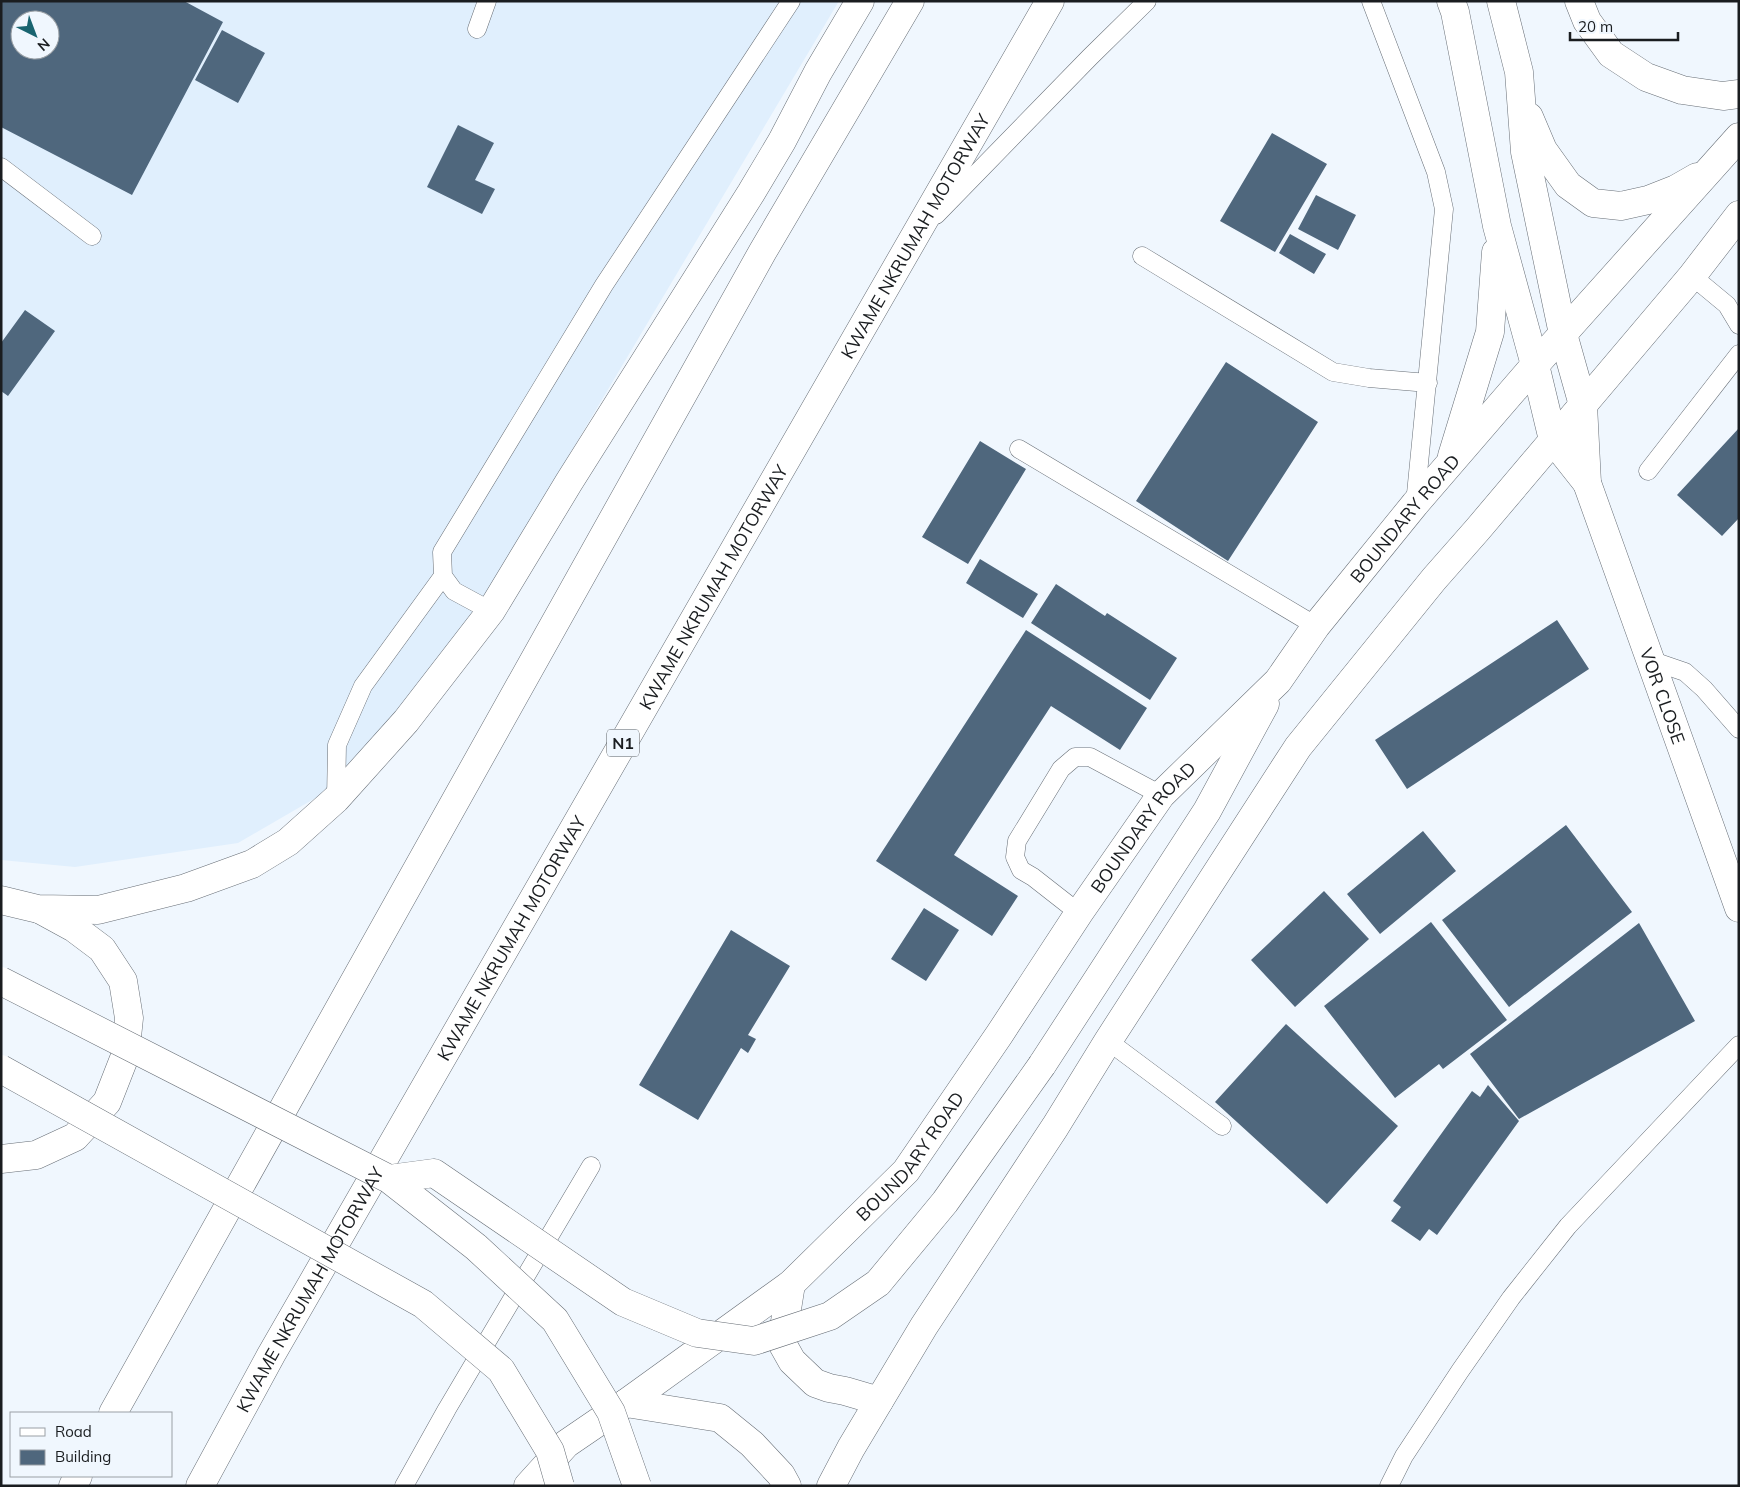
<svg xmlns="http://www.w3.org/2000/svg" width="1740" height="1487" font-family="Mulish,sans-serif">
	<rect width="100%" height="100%" fill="#f0f7fe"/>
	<!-- built -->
	<path fill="#e0effd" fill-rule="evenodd" d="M1,1H839L484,598L350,778L238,843L75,867L1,860ZM20,20H50V50H20Z"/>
	<!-- building -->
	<path fill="#4f677d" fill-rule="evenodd" d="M1,1H184L223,22L132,195L1,127ZM20,20H50V50H20Z
		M222,30L265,53L238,103L195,80Z
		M458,125L494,143L475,180L495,189L482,214L427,187Z
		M1272,133L1327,164L1275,252L1220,221Z
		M1316,195L1356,215L1338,250L1298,229Z
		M1290,234L1326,254L1314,274L1279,253Z
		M25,310L55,331L8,396L1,391V343Z
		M1226,362L1318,422L1228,561L1136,501Z
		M1739,428V518L1722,536L1677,495Z
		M980,441L1026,469L968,564L922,537Z
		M980,559L1038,594L1023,618L966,583Z
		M1056,584L1105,616L1107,613L1177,658L1150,700L1031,623Z
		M1557,620L1589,669L1407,789L1375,740Z
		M1026,630L1147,708L1120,750L1051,706L954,855L1018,896L992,936L876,861Z
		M1566,825L1632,912L1509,1007L1442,920Z
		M1423,831L1456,871L1380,934L1347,894Z
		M1324,891L1369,939L1295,1007L1251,960Z
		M924,908L959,930L926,981L891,959Z
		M1431,922L1507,1020L1443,1069L1439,1064L1395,1098L1324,1006Z
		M1639,923L1695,1021L1519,1119L1470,1054Z
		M731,930L790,966L748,1035L756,1039L748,1053L741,1048L698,1120L639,1085Z
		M1286,1024L1398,1126L1327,1204L1215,1102Z
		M1488,1085L1519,1121L1437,1235L1429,1229L1420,1241L1391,1221L1401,1207L1393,1201L1472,1091L1480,1097Z"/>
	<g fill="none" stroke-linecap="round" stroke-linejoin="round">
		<!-- service casing -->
		<g stroke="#676e76" stroke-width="19">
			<path id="service" d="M1371,1L1436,172L1444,209L1415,504
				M477,29L487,1
				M1,167L92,236
				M936,215L1090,57L1147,1
				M1142,256L1333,372L1369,378L1428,383
				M1692,276L1727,305L1739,325
				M1019,449L1316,626
				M1648,471L1739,354
				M491,611L454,591L443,576L442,552L604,285L791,1
				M1650,660L1685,672L1704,689L1739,729
				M336,799L337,745L363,686L443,576
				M1079,913L1033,877L1021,870L1015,857L1017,841L1061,769L1075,757H1090L1161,795
				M1108,1041L1222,1126
				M404,1486L447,1409L591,1166
				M1389,1486L1404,1456L1460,1371L1511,1298L1568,1226L1739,1045"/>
		</g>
		<!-- minor casing -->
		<g stroke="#676e76" stroke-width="29">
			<g id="minor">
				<path id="s1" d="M1583,405L1587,483L1739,908"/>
				<path d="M1553,440L1587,483"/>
			</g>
		</g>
		<!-- secondary casing -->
		<g stroke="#676e76" stroke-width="29">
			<g id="secondary">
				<path d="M1451,1L1455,12L1497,226L1535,365L1553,440"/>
				<path d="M1501,1L1519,72L1525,152L1563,334L1583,405"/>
				<path d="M1579,1L1587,21L1611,54L1646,77L1682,90L1723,96L1739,94"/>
				<path d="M1529,117L1543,150L1568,185L1593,203L1621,206L1648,200L1676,189L1697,177"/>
				<path d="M1452,456L1490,332L1496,252"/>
				<path d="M1042,1065L1207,811L1265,704"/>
				<path d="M791,1284L784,1328L783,1345L792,1361L815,1383L829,1388L845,1391L879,1401"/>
				<path d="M626,1403L720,1418L752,1444L781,1475L787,1486"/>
				<path id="s2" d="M528,1486L566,1444L626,1403L791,1284L906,1171L999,1035L1079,913L1161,795L1278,681L1316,626L1415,504L1535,365L1739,137"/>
				<path d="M831,1486L851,1448L924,1326L1055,1127L1108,1041L1298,747L1434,579L1478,529L1692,276L1739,215"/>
			</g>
		</g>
		<!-- motorway casing -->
		<g stroke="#676e76" stroke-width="29">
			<g id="motorway">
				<path d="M1,900L38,909L98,910L186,888L252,864L288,842L336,799L406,721L491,611L569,482L751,193L782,141L818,72L860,1"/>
				<path d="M1,1159L36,1155L75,1137L107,1102L125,1056L129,1018L123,981L102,949L74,928L41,910"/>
				<path d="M113,1413L763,251L910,1"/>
				<path d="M73,1486L78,1476"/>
				<path id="s3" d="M200,1486L271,1355L1050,1"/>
			</g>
		</g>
		<!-- service -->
		<use href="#service" stroke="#fff" stroke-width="18"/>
		<!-- minor -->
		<use href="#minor" stroke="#fff" stroke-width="28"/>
		<!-- secondary -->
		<use href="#secondary" stroke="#fff" stroke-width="28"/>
		<!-- motorway -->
		<use href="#motorway" stroke="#fff" stroke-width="28"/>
		<!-- secondary-bridge casing -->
		<g stroke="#676e76" stroke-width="29" stroke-linecap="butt">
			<path id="secondary-bridge" d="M1,981L389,1179L476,1247L555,1320L611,1412L637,1486
				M1,1069L423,1304L501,1370L550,1451L560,1486
				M389,1179L434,1173L623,1302L697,1333L754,1341L830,1316L878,1283L945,1202L1042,1065"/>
		</g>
		<!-- secondary-bridge -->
		<use href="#secondary-bridge" stroke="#fff" stroke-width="28"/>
	</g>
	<g text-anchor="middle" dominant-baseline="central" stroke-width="5" stroke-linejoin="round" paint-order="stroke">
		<!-- shield labels -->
		<rect fill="#f0f7fe" stroke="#5a5e63" stroke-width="1" x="607" y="729.5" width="32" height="27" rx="4"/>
		<g font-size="16" font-weight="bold" fill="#1a1d20">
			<text x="623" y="743">N1</text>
		</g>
		<!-- street labels -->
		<g font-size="18" fill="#1a1d20" stroke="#f0f7fe">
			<text stroke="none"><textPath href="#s3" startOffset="1440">KWAME NKRUMAH MOTORWAY</textPath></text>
			<text stroke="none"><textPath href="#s2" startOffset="1318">BOUNDARY ROAD</textPath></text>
			<text stroke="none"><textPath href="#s3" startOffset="1035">KWAME NKRUMAH MOTORWAY</textPath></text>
			<text stroke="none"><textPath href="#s1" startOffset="304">VOR CLOSE</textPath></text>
			<text stroke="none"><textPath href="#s2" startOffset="912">BOUNDARY ROAD</textPath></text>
			<text stroke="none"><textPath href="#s3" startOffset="630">KWAME NKRUMAH MOTORWAY</textPath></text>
			<text stroke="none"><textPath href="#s2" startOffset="508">BOUNDARY ROAD</textPath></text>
			<text stroke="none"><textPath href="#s3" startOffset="225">KWAME NKRUMAH MOTORWAY</textPath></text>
		</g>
	</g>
	<!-- border -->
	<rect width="1740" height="1487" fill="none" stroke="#1a1d20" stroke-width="5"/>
	<!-- legend -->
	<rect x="10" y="1412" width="162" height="65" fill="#f0f7fe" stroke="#9aa0a5"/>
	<rect x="20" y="1428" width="25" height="8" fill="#ffffff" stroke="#9aa0a5"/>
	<text x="55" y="1437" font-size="15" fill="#1a1d20">Road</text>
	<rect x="20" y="1450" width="25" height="15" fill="#4f677d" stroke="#9aa0a5"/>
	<text x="55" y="1462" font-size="15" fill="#1a1d20">Building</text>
	<!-- north arrow -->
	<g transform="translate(35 35) rotate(138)"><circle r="24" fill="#f0f7fe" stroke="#9aa0a5"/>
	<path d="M0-4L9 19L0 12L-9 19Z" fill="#196470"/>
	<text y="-8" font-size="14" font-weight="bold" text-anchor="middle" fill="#1a1d20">N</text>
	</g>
	<!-- scale -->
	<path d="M1570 32v8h108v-8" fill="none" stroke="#1a1d20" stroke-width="2.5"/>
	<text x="1578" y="32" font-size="15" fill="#1a1d20" stroke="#f0f7fe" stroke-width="4" paint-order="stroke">20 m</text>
</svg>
